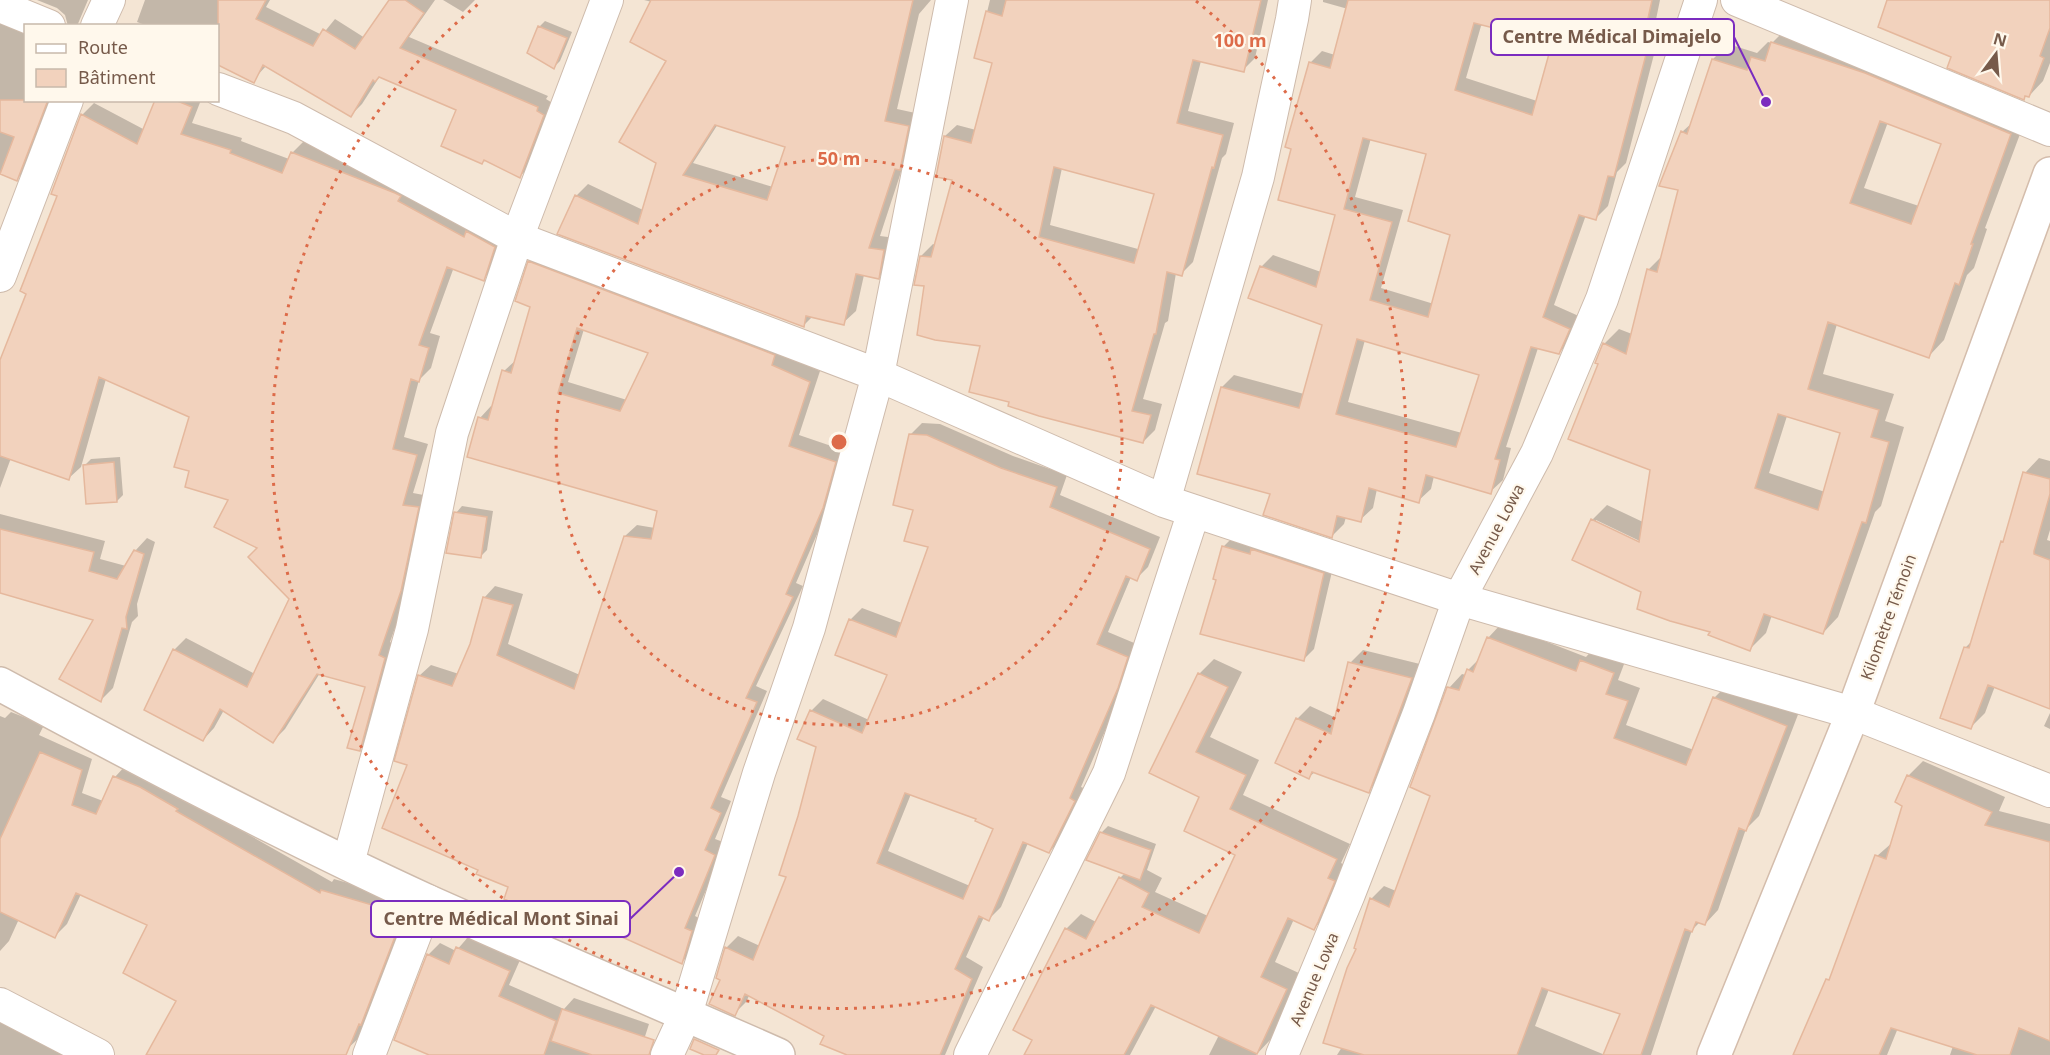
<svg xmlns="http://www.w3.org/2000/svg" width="2050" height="1055" font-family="'Noto Sans',sans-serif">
	<rect width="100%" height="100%" fill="#fdf4e6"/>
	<!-- residential -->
	<path fill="#f4e5d4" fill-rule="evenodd" d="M0,0H2050V1055H0ZM26,26H218V100H26Z"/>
	<!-- shadow -->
	<path fill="#0003" fill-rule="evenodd" d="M37,0H88L77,26H68L65,15L57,8Z
		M145,0H270L266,7L322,35L335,19L365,38L391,0H435L409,37L548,96L546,99L554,104L531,166L520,176L458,109L380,76L362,104L351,115L267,65L255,78L218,58V26H148L137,22Z
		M443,0H475L463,12Z
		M644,0H931L919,14L897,109L920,114L880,236L896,238L890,266L878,278L864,275L856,311L843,323L813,316L803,326L576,196L588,184L643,210L657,163L668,61L652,2ZM718,124L787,146L773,187L693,163Z
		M990,0H1268L1255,58L1243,70L1201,61L1188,111L1234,123L1226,154L1222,158L1193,262L1181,274L1176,273L1168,321L1165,323L1143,399L1162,404L1155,430L1143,442L1011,401L982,345L925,285L921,256L933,244L936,245L954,179L945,136L957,125L976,130L994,62L976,57ZM1062,168L1156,193L1138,249L1050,225Z
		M1323,0H1660L1653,34L1659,35L1626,163L1617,172L1608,206L1596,218L1586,215L1554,305L1581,317L1571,340L1559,353L1538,348L1506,447L1511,448L1503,480L1490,492L1434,476L1431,489L1418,501L1377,489L1373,508L1360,520L1346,517L1344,524L1332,536L1271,493L1222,387L1234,375L1304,394L1323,324L1261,267L1273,255L1321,272L1337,214L1310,63L1322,51L1335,55L1348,9L1323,2ZM1484,24L1553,42L1537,101L1466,78L1481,26ZM1371,138L1428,153L1452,234L1434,304L1381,288L1403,210L1355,197ZM1365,340L1481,374L1462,433L1348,402Z
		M1886,0H2050V63L2043,81L2029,96L2027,95L2024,98L1953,57Z
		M0,4L26,26V100H55L30,165L17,179L0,172Z
		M545,21L572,32L560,61L554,67L539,27Z
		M1787,28L2026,118L1985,228L1987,229L1974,268L1967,275L1944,340L1929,356L1837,324L1823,374L1894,394L1885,421L1904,427L1881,506L1875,512L1838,617L1823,633L1772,615L1766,633L1750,649L1712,630L1643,591L1592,520L1607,505L1643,522L1651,469L1600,363L1604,344L1619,329L1632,334L1648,270L1663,255L1680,189L1682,132L1693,122L1713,59L1728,44L1757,53L1768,42L1772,43ZM1888,122L1943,143L1919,206L1864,188ZM1787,416L1842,432L1825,492L1769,473ZM1596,520L1646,544L1645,546L1596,524Z
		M157,100H201L192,123L242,138L241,141L289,159L292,153L304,141L506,235L495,267L483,279L454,267L430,333L440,336L431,368L419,380L404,437L428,444L413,493L429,496L413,578L390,642L396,646L371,738L359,750L366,686L320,673L285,729L273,741L224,710L214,728L203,740L174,650L186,638L255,674L290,599L230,499L191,470V417L106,379L81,467L69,478L11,458L0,488V364L27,293L20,290L43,237L59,195L82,115L94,103L145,130Z
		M541,251L820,371L799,435L846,451L834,495L796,583L803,586L756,686L767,691L721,797L731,801L715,839L726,843L695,916L703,920L693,951L682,962L549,902L539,912L510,886L480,869L409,764L419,676L431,665L459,674L471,644L484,598L495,586L523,594L508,644L580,675L625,536L637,525L655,528L659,510L480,418L491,406L493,407L504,371L516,360L532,306L529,262ZM584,329L650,352L627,400L568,382Z
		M922,423L940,424L1013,456L1067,475L1060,495L1160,537L1148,567L1136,579L1131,577L1108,632L1139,645L1129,675L1081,787L1086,789L1061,840L1049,852L1028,843L1001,907L989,919L984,917L966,957L983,967L945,1055H851L826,1035L750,994L746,1002L734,1014L722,979L726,948L738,936L760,946L788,876L781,874L818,746L811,711L823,699L869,720L889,674L850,620L862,608L902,623L930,546L915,509L910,435ZM911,794L978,818L995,828L970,886L888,851Z
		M120,457L123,495L117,501L85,465L91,459Z
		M2039,458L2050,461V530L2047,540L2050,541V707L1995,686L1985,713L1970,728L1965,648L1972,641L2002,542L2006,538L2025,473Z
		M462,506L493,511L487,550L481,556L456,513Z
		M0,514L105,541L100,559L126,566L135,551L147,538L155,542L137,604L138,616L132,622L113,688L101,700L95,619L0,592Z
		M1234,536L1334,563L1314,649L1303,660L1218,579L1223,547Z
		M1501,624L1586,657L1595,647L1626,659L1618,680L1640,688L1626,725L1694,750L1714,698L1727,685L1799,712L1759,816L1746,829L1718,910L1705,924L1700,922L1692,930L1651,1055H1337L1342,1047L1358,948L1371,899L1384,886L1396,891L1432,795L1449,688L1462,674L1466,675L1468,670L1480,658L1488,638ZM1549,989L1622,1014L1605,1055L1535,1026Z
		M1363,650L1424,665L1381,778L1368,791L1315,772L1309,777L1297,719L1310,706L1336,718L1350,663Z
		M1214,659L1242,672L1210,737L1259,760L1243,795L1350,844L1341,863L1348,867L1329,914L1314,928L1294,919L1275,962L1301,974L1272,1038L1256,1055H1209L1219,1035L1156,1006L1130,1055H1026L1034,1039L1066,929L1081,914L1096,922L1120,878L1125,873L1101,833L1108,826L1156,844L1147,870L1162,878L1155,892L1208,916L1237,854L1201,796L1151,772L1199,674Z
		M11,712L44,725L39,735L92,759L82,793L103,801L115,777L126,765L332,882L334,879L397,897L392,919L406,923L359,1038L347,1049L313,1055H147L178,1000L150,924L81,894L67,924L55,936L19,919L9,941L0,951V716L5,718Z
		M2050,713V729L2044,726Z
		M1923,761L2005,797L1999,811L2050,824V1055H1950L1953,1046L1898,1028L1887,1055H1795L1828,980L1833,974L1877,856L1893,842L1904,805L1908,776Z
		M469,936L520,960L509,985L564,1009L574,998L649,1024L639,1055H432L428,955L440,943L456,951Z
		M0,1011L86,1055H0Z"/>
	<!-- building -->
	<path fill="#f2d2bd" stroke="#e5b89d" stroke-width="1.5" fill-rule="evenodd" d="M218,0H266L256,19L313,46L323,29L355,49L389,0H405L424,13L400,48L538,107L537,111L544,115L520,178L484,160L482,164L441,146L456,110L379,77L375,82L373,80L351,117L263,65L254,83L218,65Z
		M651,0H913L885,121L909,126L900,170L895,169L869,248L884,250L879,279L856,274L844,325L806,316L804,327L557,234L575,195L638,224L656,163L619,142L666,61L630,42ZM715,125L785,147L767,200L683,175Z
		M1006,0H1261L1244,72L1193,60L1177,123L1223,135L1214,168L1212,167L1182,276L1167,272L1156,334H1154L1132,411L1151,415L1143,443L1039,416L1008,406L1009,402L969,392L980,346L935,340L917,335L924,286L914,285L920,256L931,257L952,180L936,177L944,136L971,143L992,63L974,58L986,11L1002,16ZM1054,167L1154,194L1134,263L1039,237Z
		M1348,0H1652L1642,46L1648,47L1614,177L1608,176L1596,220L1579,215L1543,317L1570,329L1559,354L1531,347L1495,459L1500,460L1491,494L1426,475L1419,503L1369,488L1361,522L1337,516L1332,538L1263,515L1270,494L1197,474L1221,387L1299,408L1322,325L1248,298L1260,266L1316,287L1335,215L1278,200L1291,149L1285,147L1309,62L1330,68ZM1474,23L1552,43L1532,115L1455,90ZM1363,138L1426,154L1408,221L1450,235L1428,317L1370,300L1392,222L1344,209ZM1357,339L1479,375L1456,447L1336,414Z
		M1887,0H2050V28L2040,56L2044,58L2029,97L2025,96L2024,100L1947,68L1951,57L1878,27Z
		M538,26L567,38L554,69L527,53Z
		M1771,42L1865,73L2011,134L1971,244H1973L1959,285L1955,283L1929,358L1828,322L1808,389L1879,410L1871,437L1889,442L1866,523L1862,522L1823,634L1764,614L1750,651L1708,635L1710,632L1670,621L1637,609L1641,592L1572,560L1591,519L1639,542L1650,470L1568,439L1598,364L1595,363L1603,343L1626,354L1647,269L1657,272L1678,190L1659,186L1681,131L1687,134L1712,59L1747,70L1751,57L1765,61ZM1880,121L1941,144L1911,224L1850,203ZM1778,414L1840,433L1818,510L1755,488Z
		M0,100H48L17,181L0,174L14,137L0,132Z
		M155,100H175L192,107L181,134L231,150L230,153L282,173L291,152L395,193L401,196L398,201L464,237L466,231L495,247L484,281L447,267L419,345L429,348L419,382L411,379L393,449L417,455L403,505L419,507L401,591L379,655L385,658L360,751L347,748L365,687L317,674L273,743L220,709L203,741L144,710L173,649L247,687L289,599L248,557L257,548L214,527L228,500L185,487L189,471L174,467L189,417L99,377L69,480L0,456V360L26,294L20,291L57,196L51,194L81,114L137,144Z
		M528,261L775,355L772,365L810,382L789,446L836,462L823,508L786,594L793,597L746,698L757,702L711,808L721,813L705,850L715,855L685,928L692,931L682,964L544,902L539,914L504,899L508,887L476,874L478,870L382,828L407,765L394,761L418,675L452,686L470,644L483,597L513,605L497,655L574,689L624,536L651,539L657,511L467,457L478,417L488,420L502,370L511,373L530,307L515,301ZM577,328L648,353L620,411L558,393Z
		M909,434L927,435L1001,468L1057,487L1050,507L1150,549L1137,581L1126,576L1097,644L1128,657L1118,688L1070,798L1075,801L1049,853L1023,842L989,921L979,916L955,969L972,979L940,1055H847L820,1044L824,1036L745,994L735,1016L709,1004L720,980L716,978L725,947L753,960L786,877L779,875L798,816L816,747L797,739L810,710L862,733L887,675L835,655L849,619L896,637L928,547L904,541L913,510L893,505ZM905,793L976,819L975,821L993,829L963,899L877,863Z
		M114,462L117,502L86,504L83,465Z
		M2023,472L2050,479V494L2034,551V554L2050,560V709L1988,685L1971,729L1940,718L1964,647L1969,648L2001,541L2003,542Z
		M454,512L487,517L481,558L446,553Z
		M0,529L94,552L89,571L117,579L134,550L144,554L126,617L127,629L122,628L101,702L59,679L93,620L0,593Z
		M1222,546L1250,554L1251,549L1324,573L1304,661L1200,634L1216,580L1213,579Z
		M1487,637L1576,671L1580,660L1614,673L1606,694L1628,701L1614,738L1686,765L1713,697L1787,726L1746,831L1739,828L1705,925L1696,922L1692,932L1685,929L1641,1055H1603L1620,1014L1542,988L1517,1055H1364L1323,1043L1347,968L1356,949L1354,948L1370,898L1389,907L1430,796L1410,787L1447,687L1459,690L1467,669L1473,672Z
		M1348,662L1412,678L1369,793L1312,772L1309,779L1275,763L1296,718L1331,734Z
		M1198,673L1228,687L1196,752L1246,775L1230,809L1337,859L1328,878L1335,881L1318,922L1314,930L1288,918L1261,977L1287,989L1257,1054L1151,1005L1124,1055H1024L1032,1040L1013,1030L1065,928L1086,939L1119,877L1149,893L1142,907L1199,933L1235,855L1184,831L1199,797L1149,773Z
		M40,752L82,770L72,805L96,814L113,776L140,787L178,809L176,811L320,893L321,890L386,909L381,931L396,934L361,1025L359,1024L346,1055H146L176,1001L123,973L147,925L76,893L55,938L0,912V839Z
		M1907,775L1992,812L1985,825L2050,842V1041L2019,1028L2010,1055H1977L1891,1028L1879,1055H1793L1826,979L1829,980L1875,855L1886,859L1902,806L1895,802Z
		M1100,832L1151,850L1140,880L1086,860Z
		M456,947L510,971L499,996L556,1021L544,1055H429L394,1040L427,954L449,964Z
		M562,1009L654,1040L649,1055H592L551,1041Z
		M694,1039L719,1050L716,1055H704L690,1049Z"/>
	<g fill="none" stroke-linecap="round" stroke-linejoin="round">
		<!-- minor casing -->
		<g stroke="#cebbac" stroke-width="34">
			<path id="minor" d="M1737,0L2050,130
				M0,6L49,26
				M97,26L109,0
				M218,89L294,118L517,238L878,375L1164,501L1459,599L1853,713L2050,791
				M0,276L67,100
				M1164,501L1258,177L1292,19L1295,0
				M348,863L412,629L452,433L517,238L607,0
				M0,1004L98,1055
				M369,1055L428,901
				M667,1055L686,1014L759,773L809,628L878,375L952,0
				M970,1055L1109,773L1194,511
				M1282,1055L1349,894L1419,713L1459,599L1537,453L1602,299L1701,0"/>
		</g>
		<!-- tertiary casing -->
		<g stroke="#cebbac" stroke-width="36">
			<path id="tertiary" d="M0,684C141,760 283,835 429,902C545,954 662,1004 778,1055"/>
		</g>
		<!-- secondary casing -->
		<g stroke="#d4bdac" stroke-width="36">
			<path id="secondary" d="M1714,1055L1853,713L2050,174"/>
		</g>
		<!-- minor -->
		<use href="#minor" stroke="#fff" stroke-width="32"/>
		<!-- tertiary -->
		<use href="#tertiary" stroke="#fff" stroke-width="33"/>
		<!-- secondary -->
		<use href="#secondary" stroke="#fff" stroke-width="33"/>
	</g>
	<!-- distance rings -->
	<g fill="none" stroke="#dd6b49" stroke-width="3" stroke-dasharray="3 6">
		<circle cx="839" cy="442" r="283"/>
		<path d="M1196 1A567 567 0 1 1 482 1"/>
	</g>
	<g text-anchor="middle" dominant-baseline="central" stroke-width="4.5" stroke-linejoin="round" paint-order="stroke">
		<!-- street labels -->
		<g font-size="16" fill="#765a4a" stroke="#fff8ec">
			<text transform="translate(1496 529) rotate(-62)">Avenue Lowa</text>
			<text transform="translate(1888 617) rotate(-70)">Kilomètre Témoin</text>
			<text transform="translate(1314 979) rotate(-67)">Avenue Lowa</text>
		</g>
	</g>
	<circle cx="839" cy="442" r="9" fill="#dd6b49" stroke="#fff8ec" stroke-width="3"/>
	<g font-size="18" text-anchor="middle" font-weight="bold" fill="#dd6b49" stroke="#fff8ec" stroke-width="4.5" stroke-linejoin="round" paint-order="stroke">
		<text x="1240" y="47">100 m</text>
		<text x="839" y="165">50 m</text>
	</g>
	<!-- callouts -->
	<path fill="none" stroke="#7b2cbf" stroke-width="2" d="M1766 102L1734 37M679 872L630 919"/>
	<g fill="#7b2cbf" stroke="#fff8ec" stroke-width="2">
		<circle cx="1766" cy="102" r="6"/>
		<circle cx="679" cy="872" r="6"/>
	</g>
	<g fill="#fff8ec" stroke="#7b2cbf" stroke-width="2">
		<rect x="1491" y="19" width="243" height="36" rx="6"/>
		<rect x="371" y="901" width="259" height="36" rx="6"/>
	</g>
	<g font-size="18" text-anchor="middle" font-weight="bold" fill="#765a4a">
		<text x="1612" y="43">Centre Médical Dimajelo</text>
		<text x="501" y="925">Centre Médical Mont Sinai</text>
	</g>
	<!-- legend -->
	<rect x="24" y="24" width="195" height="78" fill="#fff8ec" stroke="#c8b9ab" stroke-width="1.5"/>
	<rect x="36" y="44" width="30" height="9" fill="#ffffff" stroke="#c8b9ab" stroke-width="1.5"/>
	<text x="78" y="54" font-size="18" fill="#765a4a">Route</text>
	<rect x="36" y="69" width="30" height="18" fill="#f2d2bd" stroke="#c8b9ab" stroke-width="1.5"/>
	<text x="78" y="84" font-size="18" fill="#765a4a">Bâtiment</text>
	<!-- north arrow -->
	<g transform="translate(1996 54) rotate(16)" stroke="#fff8ec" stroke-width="4.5" paint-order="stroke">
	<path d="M0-4.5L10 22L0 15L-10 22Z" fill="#765a4a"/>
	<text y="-9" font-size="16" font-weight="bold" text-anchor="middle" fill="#765a4a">N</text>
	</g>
</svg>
